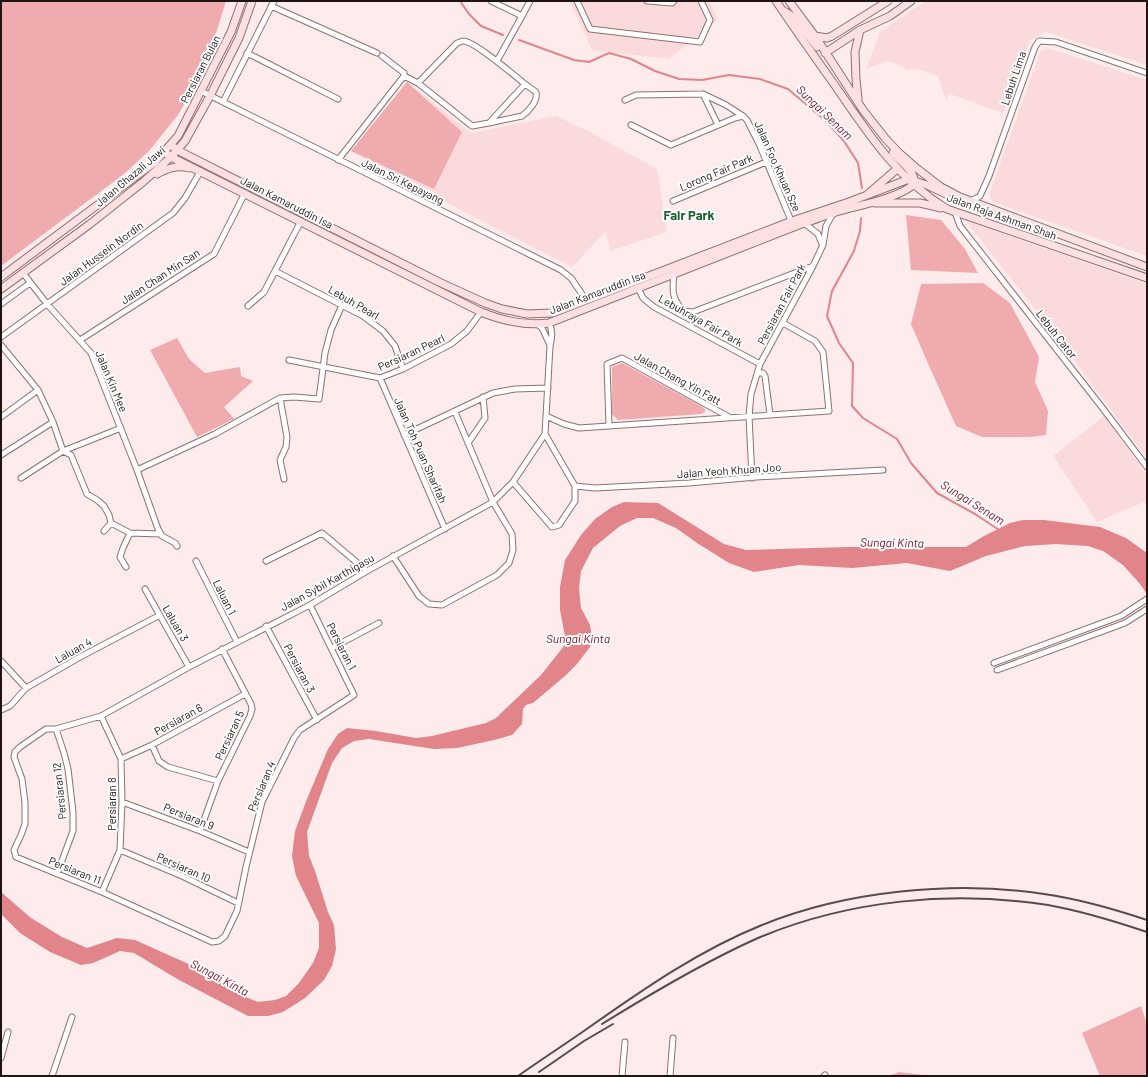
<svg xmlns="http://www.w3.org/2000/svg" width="1148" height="1077" font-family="Barlow,sans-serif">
	<rect width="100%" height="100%" fill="#feebeb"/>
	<!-- built -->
	<path fill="#fbdadb" d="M570,1H709L718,19L669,59L592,50Z
		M925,1H1147V65L1046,32L1030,40L1003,113L950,94L946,100L938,76L918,69L907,70L900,65L887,61L866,69L880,32Z
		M1047,48L1147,80V256L993,202L989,195L1041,50Z
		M407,82L471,133L556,116L586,130L657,169L667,232L610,251L606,231L572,267L474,217L351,151Z
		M966,221L1147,284V458L1060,341Z
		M1104,416L1147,475V506L1144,502L1097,522L1053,456Z"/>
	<!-- green -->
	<path fill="#f0abae" d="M1,1H226L217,30L192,90L178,115L149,151L124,174L1,266Z
		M407,82L462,132L434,189L351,151Z
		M906,215L941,220L965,249L978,273L911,270Z
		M983,283L1010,303L1039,357L1035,382L1048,411L1046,435L1029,437H982L956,426L930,368L911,324L921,284Z
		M177,338L189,359L205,373L240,367L241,376L253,381L224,407L234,419L197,437L150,350Z
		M622,363L703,407L705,410V412L701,414L618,420L612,414V367Z
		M1141,1006L1147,1024V1076H1100L1082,1033Z
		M899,1072L931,1076H889Z"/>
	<!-- water -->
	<path fill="#e1858b" d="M624,502L658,503L724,544L746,550L849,547H966L984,536L1010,523L1023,520H1044L1100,527L1126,538L1147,553V594L1140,584L1123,565L1103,551L1088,546L1056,544L1025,546L986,556L950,571L907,563L852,568L799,565L754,572L729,563L697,543L676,528L653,518H637L620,526L593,548L581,571L579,588L581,608L590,625L592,638L590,647L577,664L565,676L533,703L526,705L523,709L522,724L512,735L494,740L457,748L434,749L369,739L354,741L342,748L332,763L307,832L309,856L315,871L328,912L334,925L336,949L332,966L324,980L305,998L283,1012L268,1016H248L179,980L134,953L120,951L93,963L81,965L50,952L20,933L1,914V892L31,918L62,937L87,948L117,938L135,940L193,966L241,995L258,1002L275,1000L286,996L299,983L313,963L319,948V923L296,876L292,856L295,831L307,799L328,749L338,734L347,728L376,731L416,738L432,736L486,723L496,718L541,675L564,646L565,636L560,610V587L565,560L581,535L595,519L612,507Z"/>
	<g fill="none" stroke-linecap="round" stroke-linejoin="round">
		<!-- stream -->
		<path stroke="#e1858b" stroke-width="2" d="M460,1L469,14L481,26L503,35
			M519,40L574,60L589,62L609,53L631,59L655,71L679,79L702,80L729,75L760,79L788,89L826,121L844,141L858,163L862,188
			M861,218L860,231L854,251L832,291L827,316L839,343L853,363L852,406L863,418L897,439L911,463L937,493L975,514L999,530"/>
		<!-- street casing -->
		<g stroke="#8d7171" stroke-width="7">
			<path id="street" d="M491,1L522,16L530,1
				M577,1L590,29L700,42L710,20L701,1
				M647,1L672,3L674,1
				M271,6L377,53
				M247,53L338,99
				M497,61L522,16
				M404,76L418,83L472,126L489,123L525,84C515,76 473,40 463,41C462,41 458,43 457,43L418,83
				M201,91L561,270L571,278L586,300
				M703,94L718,125
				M625,100L636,95L703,94L726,105L743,116
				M223,102L274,1
				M489,123L522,116C529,111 538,101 536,92L525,84
				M631,125L671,145L735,118L743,116L747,120L760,146L792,223
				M338,160L404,76V73L382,56
				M673,201L766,162
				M971,201L980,196L989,176L1035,47L1039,41L1056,42L1147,73
				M955,212L960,226L1101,406L1147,467
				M804,223L818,234L822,244
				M275,271L363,316L383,331L395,346L403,369
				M23,273L47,304L91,353L137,470L158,529L162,536L175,543L177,546
				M674,274C672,291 672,298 683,311L693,312L813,266
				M638,288L643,298L654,307L760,364
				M1,304L30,283
				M248,306L264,292L301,221
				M537,324L542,328L550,345
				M1,337L173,213L185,198L200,172
				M80,340L214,254L245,193
				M1,345L38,390L53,422L63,451L71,455L87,494L97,500L104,506L109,515L111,523L104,531
				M289,360L380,378L403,369L451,344L467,331L481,312
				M758,373H763L765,376L770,415
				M380,378L445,529
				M280,398L287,437L286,447L280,460L284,479
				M546,416L564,424L579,428L829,411L823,352L815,341L783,323
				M1,417L38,390
				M609,425L607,364L622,358L729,417
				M404,435L493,393L515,389L548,388
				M468,443L485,418L483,397
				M1,455L53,422
				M137,470L215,434L280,398L294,397L319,399L325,353L331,330L342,305
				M21,478L63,451L121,428
				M752,478L749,416L751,394L760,364L813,266L823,245L826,226L834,212
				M513,482L552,527L559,525L575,501V486L545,434
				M575,486L595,488L689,483L756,477L883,470
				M111,523L130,533L161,534
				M393,556L419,596L429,604L442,605L497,575L509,563L513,550L512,534L493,502L455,412
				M196,561L237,642
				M266,561L322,533L367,571
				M126,567L120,557L123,548L130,533
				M145,589L189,667
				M310,605L354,695L300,730L294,738L262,802L246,867L237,911L225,936L219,941L212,942L102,892L16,857L14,850L21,835L25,824V803L22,779L14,757L15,752L20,747L46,729H56L101,716L189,667L310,605L367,571L493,502L513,482L545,434L550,346C552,337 553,331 549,323
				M266,626L317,720
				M332,648L379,623
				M1,661L26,688
				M994,663L1121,616L1147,599
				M997,670L1125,623L1147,609
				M1,710L10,706L26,688L80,657L160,615
				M101,716L121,759L122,802L120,850L102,892
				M56,729L64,753L68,769L73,812V831L57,874
				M152,745L159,761L168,767L218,781
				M121,759L152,745L245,694
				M122,802L200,831L249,852
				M200,831L218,781L250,716L252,709L251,704L222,649
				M120,850L182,876L238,903
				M1,1058L8,1032
				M52,1076L72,1017
				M622,1076L625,1042
				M670,1076L673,1038
				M824,1076L825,1075"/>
		</g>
		<!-- secondary casing -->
		<g stroke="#8d7171" stroke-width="9">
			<path id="secondary" d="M776,1C795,29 814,56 834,84C867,132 896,178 947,209L1147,278
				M789,1L815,36L863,110L885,138L899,153L915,167L941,187L960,197L1147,267
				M786,12L796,19L817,47
				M815,36L827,38L832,36L888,1
				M825,53L860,30L890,16L911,1
				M858,99L856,79L855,52L860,30
				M171,145L177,150L439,282L485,303L502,309L527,314L553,313L792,221L849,202L909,179
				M165,152L171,157L481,312C503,321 525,326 549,323L804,223C815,220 825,215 836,212C856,206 900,198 914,184
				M893,153C900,161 917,173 914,184
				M157,174C168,168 177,165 189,168
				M911,180L927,185L946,194
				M868,194L897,169
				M875,203H920L941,208
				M1,277L155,162L178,136L231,32L242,1
				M1,289L90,224L143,182L171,157L185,141L210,96L239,38L252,1"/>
		</g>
		<!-- street -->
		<use href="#street" stroke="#fff" stroke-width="5"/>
		<!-- secondary -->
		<use href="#secondary" stroke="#fee0e2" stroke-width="7"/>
		<!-- rail -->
		<path stroke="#574b4b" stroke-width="2" d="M602,1024C652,993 704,962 758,938C848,900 952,890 1048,905C1082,911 1114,921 1147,932
			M539,1072L584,1041L613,1024
			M518,1076C542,1059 567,1043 591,1026C645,988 700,950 762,925C845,891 955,880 1044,894C1079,899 1114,909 1147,920"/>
	</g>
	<g text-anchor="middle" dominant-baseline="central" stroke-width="4" stroke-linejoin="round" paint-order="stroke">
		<!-- street labels -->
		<g font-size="11" fill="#1e1414" stroke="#fdfdfd">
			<text transform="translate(200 69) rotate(-63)">Persiaran Bulan</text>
			<text transform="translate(1013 78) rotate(-71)">Lebuh Lima</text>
			<text transform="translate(778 166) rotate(66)">Jalan Foo Khuan Sze</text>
			<text transform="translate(716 172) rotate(-23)">Lorong Fair Park</text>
			<text transform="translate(130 176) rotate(-40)">Jalan Ghazali Jawi</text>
			<text transform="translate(403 181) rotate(26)">Jalan Sri Kepayang</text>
			<text transform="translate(287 202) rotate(27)">Jalan Kamaruddin Isa</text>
			<text transform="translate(1002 216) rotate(20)">Jalan Raja Ashman Shah</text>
			<text transform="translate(101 253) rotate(-36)">Jalan Hussein Nordin</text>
			<text transform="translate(160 276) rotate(-33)">Jalan Chan Min San</text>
			<text transform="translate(597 292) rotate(-21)">Jalan Kamaruddin Isa</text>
			<text transform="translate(354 302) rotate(30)">Lebuh Pearl</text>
			<text transform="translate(781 304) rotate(-62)">Persiaran Fair Park</text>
			<text transform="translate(701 320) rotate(29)">Lebuhraya Fair Park</text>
			<text transform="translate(1057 334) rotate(52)">Lebuh Cator</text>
			<text transform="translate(411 352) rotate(-25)">Persiaran Pearl</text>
			<text transform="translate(678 378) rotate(29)">Jalan Chang Yin Fatt</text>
			<text transform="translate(112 381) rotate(67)">Jalan Kin Mee</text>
			<text transform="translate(421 450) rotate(66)">Jalan Toh Puan Sharifah</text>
			<text transform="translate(729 470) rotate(-4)">Jalan Yeoh Khuan Joo</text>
			<text transform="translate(327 582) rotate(-29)">Jalan Sybil Karthigasu</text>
			<text transform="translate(225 597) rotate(63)">Laluan 1</text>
			<text transform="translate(176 623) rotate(60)">Laluan 3</text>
			<text transform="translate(342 646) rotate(63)">Persiaran 1</text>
			<text transform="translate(73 650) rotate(-29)">Laluan 4</text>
			<text transform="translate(300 668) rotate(62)">Persiaran 3</text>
			<text transform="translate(178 719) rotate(-29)">Persiaran 6</text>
			<text transform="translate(229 735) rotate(-65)">Persiaran 5</text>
			<text transform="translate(261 786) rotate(-67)">Persiaran 4</text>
			<text transform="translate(59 791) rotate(-96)">Persiaran 12</text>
			<text transform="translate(111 804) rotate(-90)">Persiaran 8</text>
			<text transform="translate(189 816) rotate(22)">Persiaran 9</text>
			<text transform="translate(184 867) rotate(24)">Persiaran 10</text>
			<text transform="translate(75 870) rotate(22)">Persiaran 11</text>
		</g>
		<!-- water labels -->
		<g font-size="12" font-style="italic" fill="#811329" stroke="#fdfdfd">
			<text transform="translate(825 112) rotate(44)">Sungai Senam</text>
			<text transform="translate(973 502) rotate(32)">Sungai Senam</text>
			<text transform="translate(892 542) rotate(1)">Sungai Kinta</text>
			<text x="578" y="638">Sungai Kinta</text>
			<text transform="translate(220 977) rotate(28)">Sungai Kinta</text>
		</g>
		<!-- quarter labels -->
		<g font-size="13" font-weight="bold" fill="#1c5e30" stroke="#fdfdfd">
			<text x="689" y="215">Fair Park</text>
		</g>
	</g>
	<!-- border -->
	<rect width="1148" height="1077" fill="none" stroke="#1e1414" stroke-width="4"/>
</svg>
